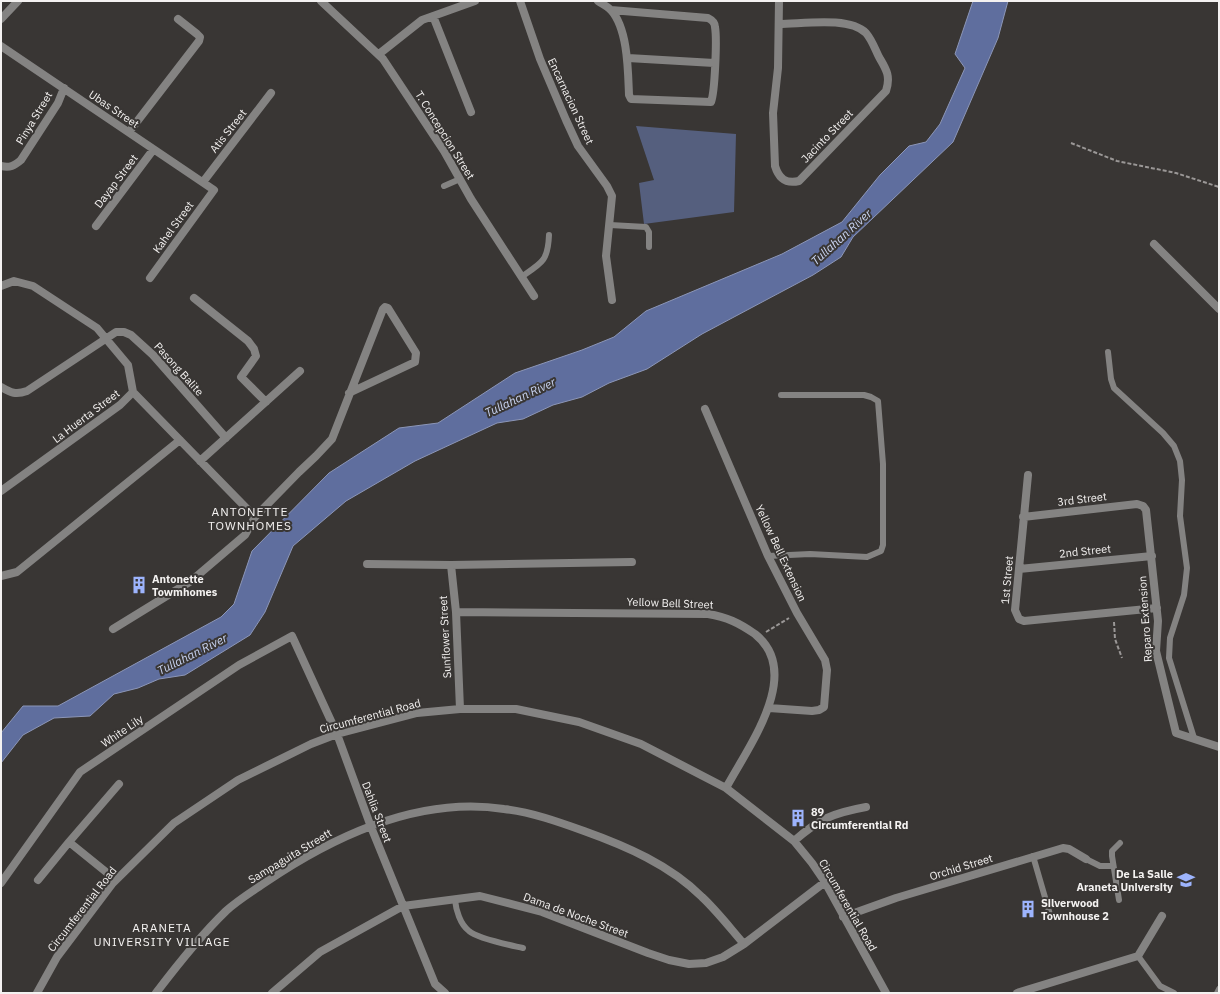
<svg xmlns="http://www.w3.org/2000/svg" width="1220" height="994" font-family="'IBM Plex Sans',sans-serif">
	<rect width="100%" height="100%" fill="#393634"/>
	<!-- green -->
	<path fill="#555f7e" d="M636,126L736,134L734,212L644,224L639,183L654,180Z"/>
	<!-- water -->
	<path fill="#5f6e9e" stroke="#8c96b7" d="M973,1H1008L998,38L953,142L853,237L841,257L813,275L702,334L647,369L609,383L582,397L553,405L523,419L497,423L415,461L346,501L293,546L265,612L250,635L185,675L159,679L138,688L114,694L90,716L54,718L23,735L1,763V733L23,706H58L221,617L234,604L252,551L329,473L399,428L438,423L515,373L582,350L614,337L646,311L782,254L842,222L880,175L909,146L926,142L940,124L965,68L955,54Z"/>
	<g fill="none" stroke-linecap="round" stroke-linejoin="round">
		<!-- path -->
		<path stroke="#9a9796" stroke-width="2" stroke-dasharray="4 2" stroke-linecap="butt" d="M1071,143L1117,161L1176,173L1219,187
			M1114,622L1115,639L1122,658
			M766,632L789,618"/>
		<!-- lane -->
		<path stroke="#848382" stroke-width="6" d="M444,186L460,179
			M610,225L646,227L649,232V247
			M521,277C542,263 548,261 549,235
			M1108,352L1111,379L1114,388L1163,433L1174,446L1180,461L1182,480L1180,516L1187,568L1184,595L1170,638L1169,658L1194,738
			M768,556L810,554L867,557L881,551L883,545V464L878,401L871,397L864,395H781
			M1033,856L1051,918
			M1086,859L1100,866H1113
			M455,900C456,910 460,924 469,931C478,939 510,945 523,948
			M1119,900L1112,856V851L1120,843
			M1138,956L1160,986L1174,993
			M1217,993L1219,989"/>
		<!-- street -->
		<path stroke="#848382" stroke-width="8" d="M321,1L383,59L444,151L471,199L534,296
			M520,1L540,59L566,120L578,146L607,186L612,196L606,256L612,300
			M598,1C602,4 607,6 611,10C628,29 628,71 629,95L631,99L711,102C715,92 717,38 715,27C715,22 712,20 708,18L611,10
			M779,1L778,68L773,113L775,166C779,179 786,184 799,181L886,91C891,76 886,69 879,57C875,49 872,40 866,33C849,16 802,24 779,24
			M433,16L471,112
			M1,19L18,1
			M1,46L214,190L150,278
			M379,54L422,20L475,1
			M628,58L714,63
			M129,132L199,41L200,37L197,34L178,19
			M1,166C10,168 14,166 21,160L58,103L64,88
			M203,182L271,93
			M96,226L153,150
			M1154,244L1219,309
			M1,286L14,281L33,286L97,328L128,365L133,392L120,405L1,491
			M194,298L248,341L254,349L256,356L241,377L266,402
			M1,387C11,393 16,395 27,391L116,332H124L131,335L153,355L226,438
			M133,392L255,517
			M705,409L768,556L797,613L825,660L827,670L824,707L819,710L812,711L769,708
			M200,461L300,371
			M1028,475L1015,610L1019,619L1024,621L1157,608
			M1023,517L1137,504L1143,506L1146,510L1158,621L1156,651L1176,733L1219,747
			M367,564L451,565L632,562
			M451,565L456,612L460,709
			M1019,569L1152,556
			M1,576L17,572L180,440
			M456,612L708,614C727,617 739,623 755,634C804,673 748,747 726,788
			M113,629L191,581L245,535L255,517L299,472L316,456L332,439L383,309L385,307L388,308L416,353L415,362L349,393
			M794,841C819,819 833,813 866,807
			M38,880L69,842
			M116,880L69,842L119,784
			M1,883L80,772L239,665L292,636L337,734L371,827L435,984L445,993
			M843,917L896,898L1063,848L1069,849L1086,859
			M37,993L57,957L112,884L174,823L238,780L311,744L337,734L417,713L460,709H516L579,722L641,744L726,788L794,841L812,863L825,882L886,993
			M156,993C178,964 200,936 226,911C238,900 253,891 266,882C334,836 419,796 504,809C531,812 559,822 584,831C626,846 670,865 702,897C717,911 730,928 744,944
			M272,993L320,952L403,906L480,896L542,912L648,953L669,960L689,964L706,963L723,957L744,944L825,882
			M1017,993L1138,956L1162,916"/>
	</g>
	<!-- icons -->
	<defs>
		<g id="building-bare" transform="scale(1.38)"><path d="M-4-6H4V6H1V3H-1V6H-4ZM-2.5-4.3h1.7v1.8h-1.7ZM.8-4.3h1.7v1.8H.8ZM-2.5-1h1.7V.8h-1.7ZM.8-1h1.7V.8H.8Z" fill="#9db4fd" stroke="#393634" stroke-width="2.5" paint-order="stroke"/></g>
		<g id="university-bare" transform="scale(1.38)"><path d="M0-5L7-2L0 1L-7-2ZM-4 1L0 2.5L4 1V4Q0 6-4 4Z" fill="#9db4fd" stroke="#393634" stroke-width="2.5" paint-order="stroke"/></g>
	</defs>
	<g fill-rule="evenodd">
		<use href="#building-bare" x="139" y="585"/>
		<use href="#building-bare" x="798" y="818"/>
		<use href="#university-bare" x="1186" y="880"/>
		<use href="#building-bare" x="1028" y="909"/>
	</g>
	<g text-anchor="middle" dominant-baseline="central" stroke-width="4" stroke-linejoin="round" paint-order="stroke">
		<!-- street labels -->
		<g font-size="11" fill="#f4f2f1" stroke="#393634">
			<text transform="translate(571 101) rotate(65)">Encarnacion Street</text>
			<text transform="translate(114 109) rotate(34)">Ubas Street</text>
			<text transform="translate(34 118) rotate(-59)">Pinya Street</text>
			<text transform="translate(228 131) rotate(-52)">Atis Street</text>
			<text transform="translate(445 135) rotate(58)">T. Concepcion Street</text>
			<text transform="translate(827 136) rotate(-46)">Jacinto Street</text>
			<text transform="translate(116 181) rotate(-53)">Dayap Street</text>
			<text transform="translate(173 227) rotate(-54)">Kahel Street</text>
			<text transform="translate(179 369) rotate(48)">Pasong Balite</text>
			<text transform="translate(86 416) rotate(-37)">La Huerta Street</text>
			<text transform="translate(1082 499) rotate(-7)">3rd Street</text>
			<text transform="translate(1085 551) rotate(-6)">2nd Street</text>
			<text transform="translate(781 553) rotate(65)">Yellow Bell Extension</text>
			<text transform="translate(1007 580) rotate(-85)">1st Street</text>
			<text transform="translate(670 603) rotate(2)">Yellow Bell Street</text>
			<text transform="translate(1145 619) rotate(-94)">Reparo Extension</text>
			<text transform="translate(445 637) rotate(-93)">Sunflower Street</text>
			<text transform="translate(370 716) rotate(-15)">Circumferential Road</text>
			<text transform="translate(122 731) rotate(-34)">White Lily</text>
			<text transform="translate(377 812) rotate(69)">Dahlia Street</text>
			<text transform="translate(290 856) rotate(-31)">Sampaguita Streett</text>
			<text transform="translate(961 867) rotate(-17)">Orchid Street</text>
			<text transform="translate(848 905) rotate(60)">Circumferential Road</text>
			<text transform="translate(82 909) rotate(-52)">Circumferential Road</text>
			<text transform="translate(576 915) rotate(20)">Dama de Noche Street</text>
		</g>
		<!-- poi labels -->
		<g font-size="11" font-weight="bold" fill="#f4f2f1" stroke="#393634" text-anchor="start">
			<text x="152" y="579">Antonette<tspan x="152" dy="13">Towmhomes</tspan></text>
			<text x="811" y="812">89<tspan x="811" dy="13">Circumferential Rd</tspan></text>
			<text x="1173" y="874" text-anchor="end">De La Salle<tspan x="1173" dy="13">Araneta University</tspan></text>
			<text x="1041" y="903">Silverwood<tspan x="1041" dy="13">Townhouse 2</tspan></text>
		</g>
		<!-- water labels -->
		<g font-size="12" font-style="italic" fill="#c9d4f2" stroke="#393634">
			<text transform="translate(841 237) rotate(-42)">Tullahan River</text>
			<text transform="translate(520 397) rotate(-25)">Tullahan River</text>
			<text transform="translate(192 654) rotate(-27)">Tullahan River</text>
		</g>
		<!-- neighbourhood labels -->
		<g font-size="12" letter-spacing="1" fill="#f4f2f1" stroke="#393634">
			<text x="250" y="511">ANTONETTE<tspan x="250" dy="14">TOWNHOMES</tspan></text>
			<text x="162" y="927">ARANETA<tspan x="162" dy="14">UNIVERSITY VILLAGE</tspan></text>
		</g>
	</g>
	<!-- border -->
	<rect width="1220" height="994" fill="none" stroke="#f4f2f1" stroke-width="4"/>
</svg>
